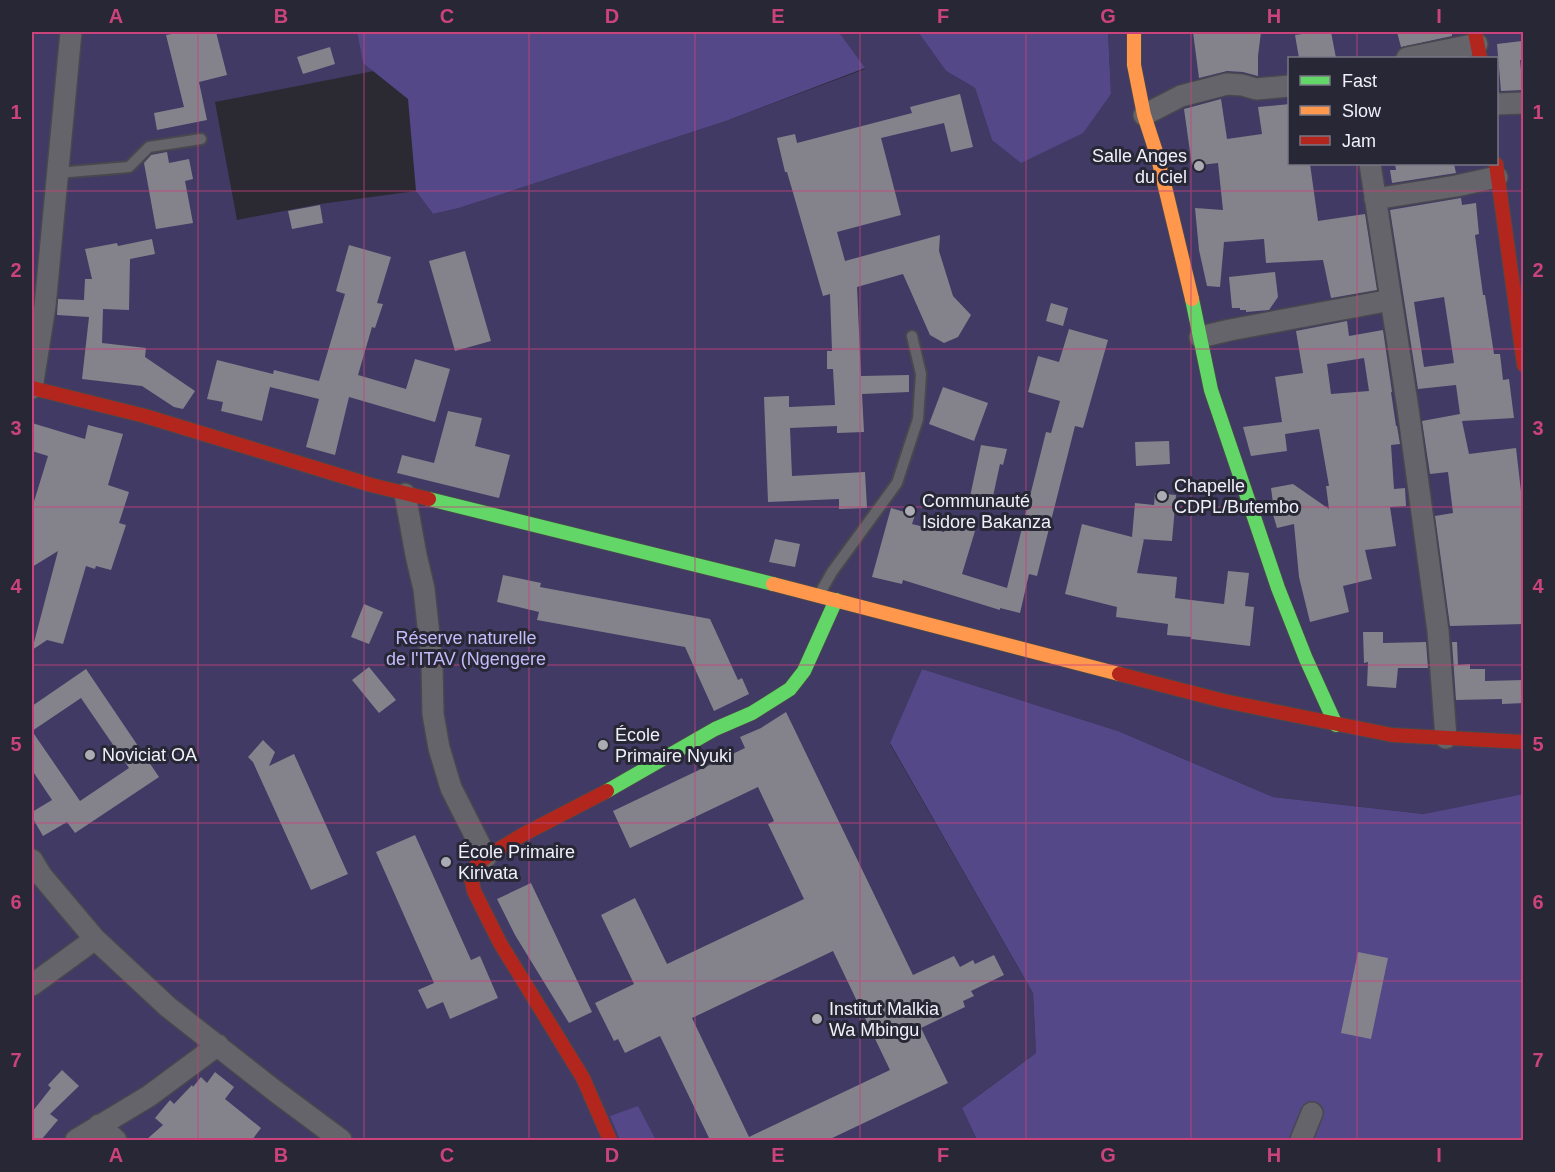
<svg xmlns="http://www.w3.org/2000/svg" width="1555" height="1172" font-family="Helvetica,sans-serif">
	<rect width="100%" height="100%" fill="#2b2a32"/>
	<!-- green -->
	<path fill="#413a64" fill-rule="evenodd" d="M32,32H357L363,62L374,71L215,102L237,220L320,204L416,191L433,214L459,208L726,121L865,69L839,32H918L946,71L975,88L992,140L1111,95L1108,32H1523V794L1425,814L1273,797L1118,731L922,669L890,744L1033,993L1036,1053L962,1108L977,1140H656L638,1107L620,1140H32ZM1290,58H1496V164H1290Z"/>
	<!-- forest -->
	<path fill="#544889" d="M357,32H839L865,68L726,121L459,208L433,214L416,191L408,99L363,63Z
		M918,32H1108L1111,94L1083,133L1021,163L992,140L975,88L946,71Z
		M922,669L1118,731L1273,797L1424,814L1523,794V1140H977L962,1108L1036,1053L1033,993L890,743Z
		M638,1106L656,1140H620L610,1116Z"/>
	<!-- building -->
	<path fill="#84838b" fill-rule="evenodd" d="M182,32H216L227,75L199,82L207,120L157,130L154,113L184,107L166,35Z
		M1193,32H1261L1258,56V76L1243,72L1227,71L1199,78Z
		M1317,32H1331L1336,58H1299L1295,35Z
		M1397,32H1452V36L1401,47Z
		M1522,41L1524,60H1520L1523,90L1501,91L1497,44Z
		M330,47L335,64L303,74L297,57Z
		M960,94L973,147L951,152L944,123L881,138L901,215L837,232L845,261L940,235L939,251L953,296L971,315L958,337L944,343L930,335L903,274L857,287L861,376L909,375V392L862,394L864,432L837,433V426L790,428L792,476L865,472L867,508L839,509V499L768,502L764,397L789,396V407L835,405L833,369H827V351H832L830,294L823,296L787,172H785L777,138L795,134L797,143L912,113L910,107Z
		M1221,99L1227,139L1262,134L1258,107L1290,104V164H1310L1318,221L1365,214L1377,290L1331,298L1323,260L1266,263L1264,239L1224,242L1220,287L1207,286L1199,250L1195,208L1223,210L1218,163L1192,166L1184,109Z
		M167,152L169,163L189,159L193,179L185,181L193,223L156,229L144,163L151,155Z
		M1395,164H1454L1456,173L1392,183L1390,170H1396Z
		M1461,198L1462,205L1476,203L1479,234L1475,235L1483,295H1485L1494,354H1500L1503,380L1509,379L1514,418L1462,421L1469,454L1516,448L1522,500H1524V624L1450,626L1435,516L1453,513L1448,472L1430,474L1422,421L1460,414L1456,385L1418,389L1390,210ZM1444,297L1454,363L1424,367L1414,302Z
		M320,205L323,223L292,229L288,211Z
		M152,239L155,254L130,259L129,310L103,309L102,343L146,348L145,357L195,391L183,409L174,407L142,386L82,379L89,317L57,315L58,299L84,300L85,279H92L85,249L117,243L118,246Z
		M349,245L391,257L377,303L383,304L375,328L372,327L358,375L406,389L415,359L450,369L435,422L349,397L335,455L306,447L319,399L270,387L262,421L221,411L223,402L207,399L217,360L273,374L274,370L319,381L345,294L336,291Z
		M465,251L491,341L455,351L429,261Z
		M1275,272L1278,297L1269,310L1246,312V310H1240V308H1232L1229,277Z
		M1051,303L1068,308L1063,326L1046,321Z
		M1347,321L1349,336L1383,330L1392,392H1391L1396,426H1397L1400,444L1391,445L1394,489L1405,488L1406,506L1390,507L1396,546L1365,550L1372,579L1343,586L1349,612L1310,622L1299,577L1294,524L1277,528L1270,504L1273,503L1271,488L1293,484L1329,509L1326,486H1329L1319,429L1285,434L1287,451L1251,456L1243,427L1282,422L1275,377L1303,373L1296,331ZM1364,358L1369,391L1331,394L1327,364Z
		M1069,329L1108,340L1083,428L1075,426L1037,576L1029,574L1020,613L1000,608V610L903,580L902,584L872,577L891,508L915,515L912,524L944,532L947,523L975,531L962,574L1007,588L1046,432L1051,433L1060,401L1028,392L1038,356L1059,362Z
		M943,387L988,403L974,441L929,424Z
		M448,411L482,418L475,446L510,455L499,498L397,473L402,455L434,463Z
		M32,423L85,439L88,425L123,434L108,485L129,492L119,523L126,525L111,570L96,566L95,569L86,566L63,644L47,640L32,650L58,551L32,567V508L48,456L32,451Z
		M1169,441L1170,464L1136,466L1135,442Z
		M981,445L1007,449L1003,465L1000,464L990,510L968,506Z
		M1155,493L1176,495L1172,541L1140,539H1144L1137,573L1177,577L1175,598L1224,604L1228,571L1249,573L1245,606L1254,607L1250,646L1191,639V637L1167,635L1168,624L1116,617L1117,607L1065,594L1082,524L1132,537L1135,503L1154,505Z
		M775,539L800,544L795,567L769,562Z
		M503,575L541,583L540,587L710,619L738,680L742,678L749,694L714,711L685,647L537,620L539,612L497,602Z
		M364,604L383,612L369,644L351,637Z
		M1363,632H1383V643L1426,642L1428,668H1398L1396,688L1367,686L1368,662L1364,663Z
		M1452,642H1457L1458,665L1470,664V669H1485V681L1524,680V703L1502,704V699L1456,700Z
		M369,667L396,700L379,713L352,680Z
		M86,669L159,777L75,833L67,822L43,836L32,817V812L52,800L32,770V706ZM81,698L129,768L80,801L32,731Z
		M786,712L913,975L954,956L960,967L973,960L975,964L994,955L1004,975L971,991L974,996L963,1001L965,1007L921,1028L948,1083L828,1140H710L660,1036L625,1053L618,1039L614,1041L595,1003L634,984L601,915L635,898L667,964L804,899L768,824L774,821L758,787L630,848L613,811L745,748L740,737L761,728ZM833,951L890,1070L749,1137L692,1018Z
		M263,740L275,752L269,766L294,754L348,874L311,890L253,762L248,757Z
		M415,835L471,960L480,956L498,998L450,1019L443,1002L427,1009L418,990L434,983L376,852Z
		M531,883L592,1012L569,1023L515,935L497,899Z
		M1358,952L1388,958L1371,1039L1341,1033Z
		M62,1070L79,1086L50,1114L58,1120L41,1140H32V1112L51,1088L48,1085Z
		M215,1072L234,1087L225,1099L261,1128L252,1140H146L163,1125L155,1118L170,1100L174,1104L192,1085L193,1087L201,1077L207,1083Z"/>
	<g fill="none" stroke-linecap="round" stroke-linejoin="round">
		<!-- lane casing -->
		<g stroke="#48484f" stroke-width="14">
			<path id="lane" d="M57,173L129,167L149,147L201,139
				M820,593L832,572L897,483L918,419L921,374L912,336"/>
		</g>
		<!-- street casing -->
		<g stroke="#48484f" stroke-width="24">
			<path id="street" d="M1407,58L1477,44
				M1496,104L1524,103
				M1144,115L1181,96L1227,84L1242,85L1256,89L1290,86
				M1370,164L1408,409L1438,631L1446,738
				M1375,199L1456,186L1497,177
				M1200,337L1230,330L1391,300
				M32,388L45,306L71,32
				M405,494L416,555L424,589L432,663L433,714L439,748L451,788L486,857
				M32,860L41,875L95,939L168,1007L275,1091L341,1140
				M32,985L95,939
				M99,1125L116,1140
				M76,1140L149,1096L218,1045
				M1301,1140L1312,1113"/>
		</g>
		<!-- fast casing -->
		<g stroke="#48484f" stroke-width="16">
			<path id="fast" d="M1192,299L1211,390L1278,588L1306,659L1336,725
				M429,499L773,584
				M607,791L715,729L752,713L790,689L804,671L836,600"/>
		</g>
		<!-- slow casing -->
		<g stroke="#48484f" stroke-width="16">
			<path id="slow" d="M1134,32V65L1144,115L1158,158L1192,299
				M773,584L1119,674"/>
		</g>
		<!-- jam casing -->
		<g stroke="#48484f" stroke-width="16">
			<path id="jam" d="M1475,32L1480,58
				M1496,164L1524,365
				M32,388L145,416L371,485L429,499
				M1119,674L1224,701L1392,735L1524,742
				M607,791L524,834L486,857L476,866L471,877L474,891L500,943L583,1078L610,1140"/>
		</g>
		<!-- lane -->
		<use href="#lane" stroke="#65646a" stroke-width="10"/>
		<!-- street -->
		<use href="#street" stroke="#65646a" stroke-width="21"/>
		<!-- fast -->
		<use href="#fast" stroke="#63d668" stroke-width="14"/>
		<!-- slow -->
		<use href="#slow" stroke="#ff974d" stroke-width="14"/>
		<!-- jam -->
		<use href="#jam" stroke="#b3261e" stroke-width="14"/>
	</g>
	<!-- grid -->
	<path fill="none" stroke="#cb437b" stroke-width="1.5" stroke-opacity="0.55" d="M198,32V1140M364,32V1140M529,32V1140M695,32V1140M860,32V1140M1026,32V1140M1191,32V1140M1357,32V58M1357,164V1140M32,191H1524M32,349H1524M32,507H1524M32,665H1524M32,823H1524M32,981H1524"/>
	<!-- markers -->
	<g fill="#ababb4" stroke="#282735" stroke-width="2">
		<circle cx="1199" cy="166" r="6"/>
		<circle cx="1162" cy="496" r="6"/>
		<circle cx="910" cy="511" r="6"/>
		<circle cx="603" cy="745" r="6"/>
		<circle cx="90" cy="755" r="6"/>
		<circle cx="446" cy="862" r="6"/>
		<circle cx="817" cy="1019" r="6"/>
	</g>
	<g text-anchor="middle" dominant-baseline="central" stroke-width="6" stroke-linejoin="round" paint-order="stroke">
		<!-- poi labels -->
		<g font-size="18" fill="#f0f0fa" stroke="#282735" text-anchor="start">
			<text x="1187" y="156" text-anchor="end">Salle Anges<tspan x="1187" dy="21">du ciel</tspan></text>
			<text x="1174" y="486">Chapelle<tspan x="1174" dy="21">CDPL/Butembo</tspan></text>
			<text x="922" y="501">Communauté<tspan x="922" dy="21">Isidore Bakanza</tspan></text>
			<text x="615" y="735">École<tspan x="615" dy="21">Primaire Nyuki</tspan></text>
			<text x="102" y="755">Noviciat OA</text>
			<text x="458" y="852">École Primaire<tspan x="458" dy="21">Kirivata</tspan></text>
			<text x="829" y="1009">Institut Malkia<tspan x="829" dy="21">Wa Mbingu</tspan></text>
		</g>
		<!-- park labels -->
		<g font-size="18" fill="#c3bcfb" stroke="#282735">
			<text x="466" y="638">Réserve naturelle<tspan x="466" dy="21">de l'ITAV (Ngengere</tspan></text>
		</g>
	</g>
	<!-- border -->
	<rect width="1555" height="1172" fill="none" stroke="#282735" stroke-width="66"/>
	<!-- legend -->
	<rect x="1288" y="57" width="210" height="108" fill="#282735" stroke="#787784" stroke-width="1.5"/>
	<rect x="1300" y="76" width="30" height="9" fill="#63d668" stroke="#787784" stroke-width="1.5"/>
	<text x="1342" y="87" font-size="18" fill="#f0f0fa">Fast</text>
	<rect x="1300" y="106" width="30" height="9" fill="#ff974d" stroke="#787784" stroke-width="1.5"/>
	<text x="1342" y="117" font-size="18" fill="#f0f0fa">Slow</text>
	<rect x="1300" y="136" width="30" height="9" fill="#b3261e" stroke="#787784" stroke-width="1.5"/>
	<text x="1342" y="147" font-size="18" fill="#f0f0fa">Jam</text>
	<rect x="33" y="33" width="1489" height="1106" fill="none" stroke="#cb437b" stroke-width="2"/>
	<g font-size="20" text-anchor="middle" font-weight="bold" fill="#cb437b">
		<text x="116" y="23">A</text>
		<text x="281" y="23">B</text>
		<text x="447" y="23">C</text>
		<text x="612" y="23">D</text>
		<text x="778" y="23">E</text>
		<text x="943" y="23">F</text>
		<text x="1108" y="23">G</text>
		<text x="1274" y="23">H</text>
		<text x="1439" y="23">I</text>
		<text x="16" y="119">1</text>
		<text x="1538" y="119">1</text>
		<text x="16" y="277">2</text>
		<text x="1538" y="277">2</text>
		<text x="16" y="435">3</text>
		<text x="1538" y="435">3</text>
		<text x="16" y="593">4</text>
		<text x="1538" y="593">4</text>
		<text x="16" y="751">5</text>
		<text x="1538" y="751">5</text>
		<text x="16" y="909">6</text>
		<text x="1538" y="909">6</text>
		<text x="16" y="1067">7</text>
		<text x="1538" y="1067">7</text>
		<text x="116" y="1162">A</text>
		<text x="281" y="1162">B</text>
		<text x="447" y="1162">C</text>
		<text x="612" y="1162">D</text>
		<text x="778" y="1162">E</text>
		<text x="943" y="1162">F</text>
		<text x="1108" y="1162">G</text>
		<text x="1274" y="1162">H</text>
		<text x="1439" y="1162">I</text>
	</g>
</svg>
